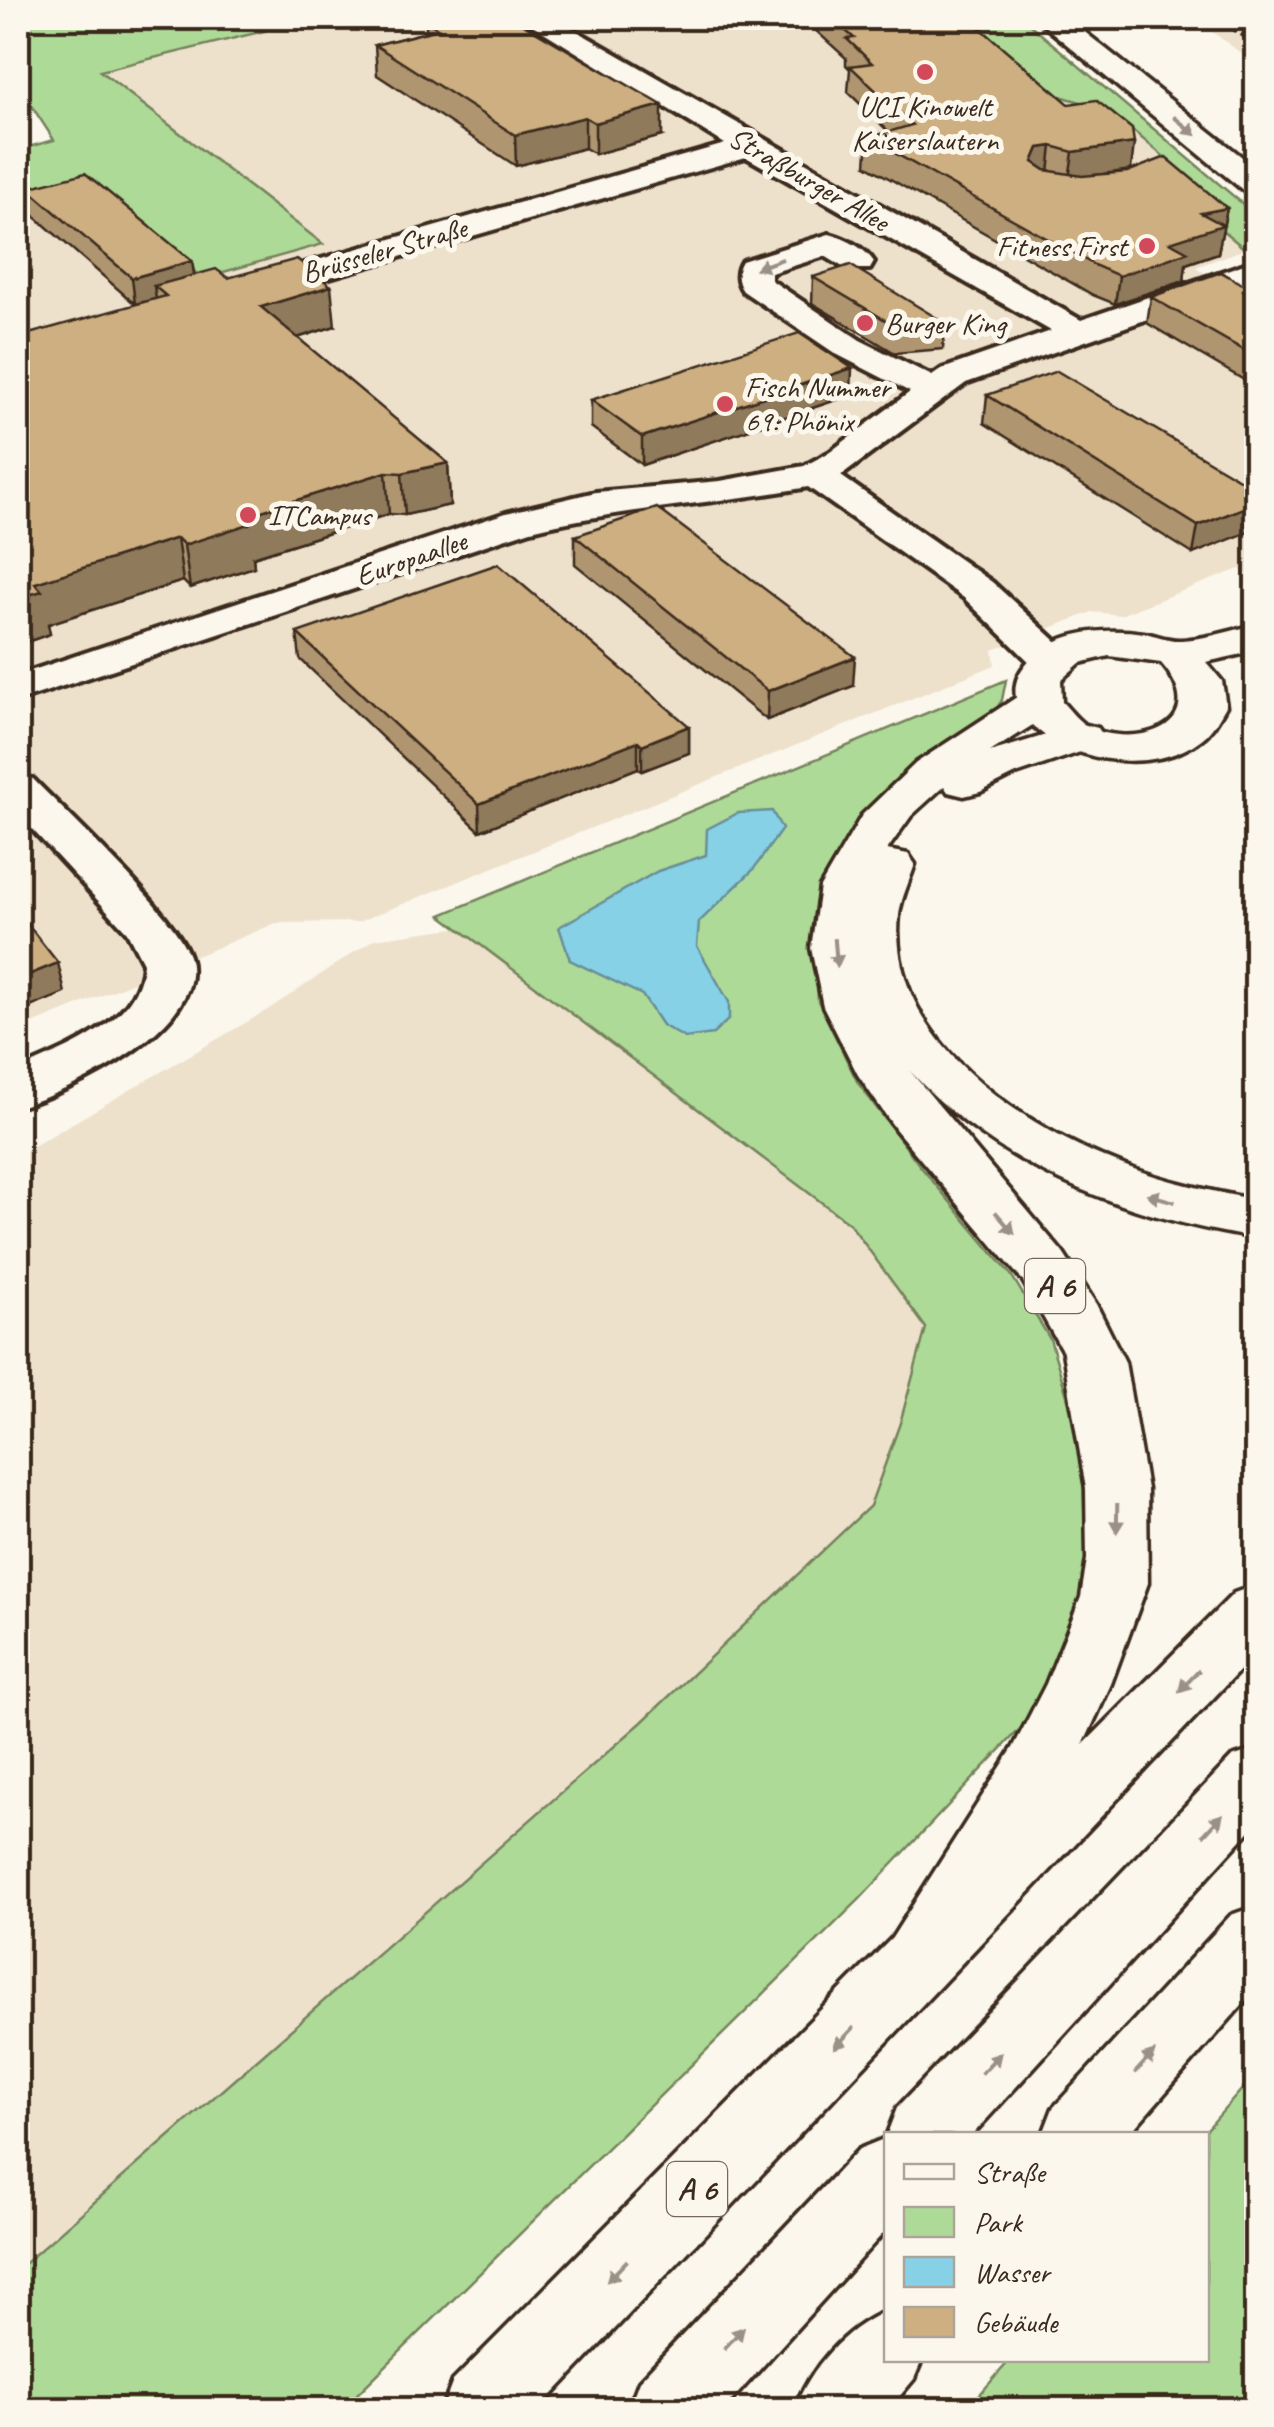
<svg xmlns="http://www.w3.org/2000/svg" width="1274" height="2427" font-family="Caveat,sans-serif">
	<rect width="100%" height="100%" fill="#fbf7ec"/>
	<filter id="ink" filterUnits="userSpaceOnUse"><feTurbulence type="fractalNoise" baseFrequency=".01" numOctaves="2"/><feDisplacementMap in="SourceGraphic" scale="20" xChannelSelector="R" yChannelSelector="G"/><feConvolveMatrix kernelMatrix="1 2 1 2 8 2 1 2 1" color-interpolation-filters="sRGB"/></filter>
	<g filter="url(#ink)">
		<!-- built -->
		<path fill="#ede1cc" d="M319,18H968L1060,96L1108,110L1188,177L1164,182L1245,249L1196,267L1256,309V573L1250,576L1239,569L1120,615L1092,612L993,650L995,665L358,922L276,923L18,1030V203L93,184L322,244L99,71Z
			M1193,18H1240L1256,29V64Z
			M461,927L850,1224L926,1328L900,1423L870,1506L642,1722L18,2269V1155L269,1009L374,939Z"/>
		<!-- green -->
		<path fill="#aeda98" stroke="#74825b" stroke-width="2.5" d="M18,18H243L264,31L100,71L323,244L202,278L93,184L18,203V150L54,140L18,85Z
			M968,18H1022L1256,215V245L1245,249L1163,181L1187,176L1108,110L1060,96Z
			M1006,680L1002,700L989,721L867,808L826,872L815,924L818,1001L858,1083L920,1166L1012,1276L1050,1339L1082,1446L1087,1595L1036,1712L860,1899L342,2409H18V2269L642,1722L870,1506L900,1423L926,1328L850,1224L441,915Z
			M1256,2073V2409H967L1010,2360H1206V2134H1203Z"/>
		<!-- water -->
		<path fill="#86d1e6" stroke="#688e96" stroke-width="2.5" d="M772,811L782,829L753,870L699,922L697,946L729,1002V1019L713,1034L685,1038L662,1025L642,995L570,960L559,927L658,871L706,855L707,829L738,813Z"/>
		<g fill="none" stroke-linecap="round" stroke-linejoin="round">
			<!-- minor casing -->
			<g stroke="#3b2a1e" stroke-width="8">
				<path id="minor" d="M521,18H554L1081,320L1256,260V281L966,383L841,476L992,582L1068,652L1074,661L1068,670L1053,673L1038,670L964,598L808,487C716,504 622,508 531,530L18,701V675L506,513L596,492L720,481L804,466L830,452L910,392L836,354L743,291C736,281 736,271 742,261L829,234C845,238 865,248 874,262L870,269H846L825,256L771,273V280L860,340L932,376L942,369L1051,331L746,157L254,299H230L225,292L230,285L725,144Z
					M18,775L33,779C68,815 176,915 189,956C211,1025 68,1093 18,1107V1070C65,1049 140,1023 143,963L127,932L18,814Z"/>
			</g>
			<!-- major casing -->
			<g stroke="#3b2a1e" stroke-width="7">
				<path id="major" d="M1035,18H1067L1256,168V194L1244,191Z
					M1256,625V651L1206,662L1222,681L1226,706C1220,716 1213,730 1204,737C1125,803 950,717 1041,650C1068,630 1112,628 1144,633C1156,635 1169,641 1181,640C1206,639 1232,630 1256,625ZM1109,656L1161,663C1218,728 1129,751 1085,725C1076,719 1069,709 1062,702L1061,680L1080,663Z"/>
			</g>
			<!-- highway casing -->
			<g stroke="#3b2a1e" stroke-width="7">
				<path id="highway" d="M1039,689L1055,693L1061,702L1055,711L990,752L1082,724L1098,728L1104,737L1098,746L1016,774L980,792L964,796L948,792L944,786L911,816L887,850L908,854L915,864C910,880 901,898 899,915C886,1039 1023,1127 1123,1165C1167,1182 1211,1191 1256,1200V1238C1127,1217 1000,1170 910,1071L1063,1253L1096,1304L1125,1362L1147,1489L1148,1583L1111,1684L1083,1745L1234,1593L1256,1585V1653L538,2410H442L453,2381L892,1938L1013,1748L1046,1684L1081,1597L1087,1559L1086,1489L1063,1352L1023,1281L896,1130L858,1075L823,1006L811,948L820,887L862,815L916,763L1023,693Z
					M1256,1749V1824L973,2134H887L897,2108L1232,1757Z
					M1256,1906V1989L1129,2134H1043L1053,2108L1231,1915Z
					M886,2138V2230L723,2410H628L639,2381L859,2149Z
					M886,2311V2360H922L914,2379L888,2410H794C811,2367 844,2329 886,2311Z"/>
			</g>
			<!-- minor -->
			<use href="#minor" fill="#fbf7ec" fill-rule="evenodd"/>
			<!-- major -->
			<use href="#major" fill="#fbf7ec" fill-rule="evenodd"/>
			<!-- highway -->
			<use href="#highway" fill="#fbf7ec" fill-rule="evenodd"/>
			<!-- rail -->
			<path stroke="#3b2a1e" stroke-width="5" stroke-dasharray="9 5" stroke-linecap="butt" d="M1218,18L1256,44"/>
		</g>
		<!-- wall -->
		<path fill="#b09670" stroke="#3b2a1e" stroke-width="2.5" d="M802,18H981L982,30L1097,175L1227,208L1218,253L1186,264L1184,281L1115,304L1093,295L866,165L868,138L889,132L848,92L850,69L846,65V58Z
			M426,21L662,136L595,154L585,148L516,166L377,75L375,45L426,32Z
			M27,188L192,261L194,275L228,278L335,326L297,338L448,463L450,505L405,515L389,514L253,557L254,567L190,588L183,581L48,624L50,634L18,645L135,304L31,213Z
			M813,277L945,323L943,349L895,353L812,303Z
			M1251,289L1250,295L1256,298V387L1147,323L1151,297Z
			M851,395L642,465L591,427V400Z
			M987,395L1256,489L1193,554L984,423Z
			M575,536L853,686L767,720L575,564Z
			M297,633L689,726V753L642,771L638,768L480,831L300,659Z"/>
		<!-- shaded-wall -->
		<path fill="#907a5b" stroke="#3b2a1e" stroke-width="2.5" d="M983,20L981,46L972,21Z
			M662,105V136L595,154V123Z
			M585,117V148L516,166L515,135Z
			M18,123H20L23,141L18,142Z
			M1134,143L1131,170L1069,179L1073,152Z
			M1052,146L1049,173L1033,162L1039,148Z
			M1227,208L1218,253L1186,264L1184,281L1115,304L1119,276L1170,242L1201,213Z
			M192,261L196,288L154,286L156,299L135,304L132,278Z
			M331,286L335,326L265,348L261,307Z
			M852,368L851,395L642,465V437Z
			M448,463L450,505L405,515L402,473Z
			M386,472L389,514L253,557L254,567L190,588L184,545L242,517Z
			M1256,503V529L1193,554L1198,526Z
			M177,538L183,581L48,624L50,634L18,645V598L35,583Z
			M855,657L853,686L767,720L768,691Z
			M689,726V753L642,771V745Z
			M638,741V768L480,831L479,804Z
			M58,963L65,993L18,1012V979Z"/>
		<!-- building -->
		<path fill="#cdaf82" stroke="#3b2a1e" stroke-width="2.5" d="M439,18H513L662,105L595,123L585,117L515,135L375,45L439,29L426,21Z
			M831,18H981L983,20L972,21L1069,104L1096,100L1132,129L1134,143L1073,152L1052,146L1039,148L1033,162L1045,170L1082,176L1127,172L1166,157L1227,208L1201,213L1223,225L1170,242L1188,252L1119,276L1096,266L868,138L912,125L850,66L872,63L847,39L854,38Z
			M85,173L192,261L132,278L27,188Z
			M297,259L331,286L261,307L448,463L402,473L386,472L242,517L249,524L184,545L177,538L35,583L42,591L18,598V337L166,296L154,286L216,269L228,278Z
			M850,265L945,323L897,327L813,277Z
			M1221,272L1251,289L1243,291L1256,298V357L1151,297Z
			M799,333L852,368L642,437L591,400Z
			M1057,371L1256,489V503L1198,526L987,395Z
			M657,508L855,657L768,691L575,536Z
			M498,564L689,726L642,745L638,741L479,804L297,633Z
			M18,912L58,963L18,979Z"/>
		<!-- one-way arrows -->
		<defs><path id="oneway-solid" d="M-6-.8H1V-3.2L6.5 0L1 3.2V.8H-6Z" transform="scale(2.5)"/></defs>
		<g fill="#9b9085">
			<use href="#oneway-solid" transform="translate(1185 126) rotate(39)"/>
			<use href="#oneway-solid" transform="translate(769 264) rotate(160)"/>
			<use href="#oneway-solid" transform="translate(836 953) rotate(85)"/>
			<use href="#oneway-solid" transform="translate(1161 1198) rotate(-164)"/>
			<use href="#oneway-solid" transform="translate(1005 1223) rotate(49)"/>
			<use href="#oneway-solid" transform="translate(1117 1518) rotate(91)"/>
			<use href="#oneway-solid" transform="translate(1189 1681) rotate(134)"/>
			<use href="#oneway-solid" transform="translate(1213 1825) rotate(-47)"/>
			<use href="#oneway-solid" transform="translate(844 2038) rotate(134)"/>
			<use href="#oneway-solid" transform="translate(1145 2062) rotate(-48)"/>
			<use href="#oneway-solid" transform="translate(991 2063) rotate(-47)"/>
			<use href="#oneway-solid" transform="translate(617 2271) rotate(134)"/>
			<use href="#oneway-solid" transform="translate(734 2338) rotate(-47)"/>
		</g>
	</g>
	<!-- markers -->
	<g fill="#d1495b" stroke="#fbf7ec" stroke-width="4">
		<circle cx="925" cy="72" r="10"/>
		<circle cx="1147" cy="246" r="10"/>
		<circle cx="865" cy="323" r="10"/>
		<circle cx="725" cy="404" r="10"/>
		<circle cx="248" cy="515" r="10"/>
	</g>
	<g text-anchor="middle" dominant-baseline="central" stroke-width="10" stroke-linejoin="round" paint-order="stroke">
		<!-- far-poi labels -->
		<g font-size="30" fill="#3b2a1e" stroke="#fbf7ec" text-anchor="start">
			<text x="925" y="106" text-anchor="middle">UCI Kinowelt<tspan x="925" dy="34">Kaiserslautern</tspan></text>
			<text x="1127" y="246" text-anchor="end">Fitness First</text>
			<text x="885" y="323">Burger King</text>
			<text x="745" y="387">Fisch Nummer<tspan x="745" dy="34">69: Phönix</tspan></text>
			<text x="268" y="515">ITCampus</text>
		</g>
		<!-- far-street labels -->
		<g font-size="30" fill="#3b2a1e" stroke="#fbf7ec">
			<text transform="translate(809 179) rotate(30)">Straßburger Allee</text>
			<text transform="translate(384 250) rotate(-16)">Brüsseler Straße</text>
			<text transform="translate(411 558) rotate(-19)">Europaallee</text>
		</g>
		<!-- shield labels -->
		<g fill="#fbf7ec" stroke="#75685c" stroke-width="2.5">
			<rect x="1025" y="1259" width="60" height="54" rx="8"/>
			<rect x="667" y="2162" width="60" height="54" rx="8"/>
		</g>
		<g font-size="32" font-weight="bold" fill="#3b2a1e">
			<text x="1055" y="1286">A 6</text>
			<text x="697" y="2189">A 6</text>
		</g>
	</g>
	<!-- margin -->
	<rect width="1274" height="2427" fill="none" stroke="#fbf7ec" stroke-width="60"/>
	<rect x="30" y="30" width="1214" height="2367" fill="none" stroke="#3b2a1e" stroke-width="4" filter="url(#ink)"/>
	<!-- legend -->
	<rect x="884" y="2132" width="325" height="230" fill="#fbf7ec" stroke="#aea59a" stroke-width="2.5"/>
	<rect x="904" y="2164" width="50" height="15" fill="#fbf7ec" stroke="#aea59a" stroke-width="2.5"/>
	<text x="974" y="2182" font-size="30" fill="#3b2a1e">Straße</text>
	<rect x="904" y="2207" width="50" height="30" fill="#aeda98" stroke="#aea59a" stroke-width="2.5"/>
	<text x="974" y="2232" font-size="30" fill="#3b2a1e">Park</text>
	<rect x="904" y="2257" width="50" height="30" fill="#86d1e6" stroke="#aea59a" stroke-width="2.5"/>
	<text x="974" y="2282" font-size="30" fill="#3b2a1e">Wasser</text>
	<rect x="904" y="2307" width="50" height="30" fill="#cdaf82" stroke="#aea59a" stroke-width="2.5"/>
	<text x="974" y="2332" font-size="30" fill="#3b2a1e">Gebäude</text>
</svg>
